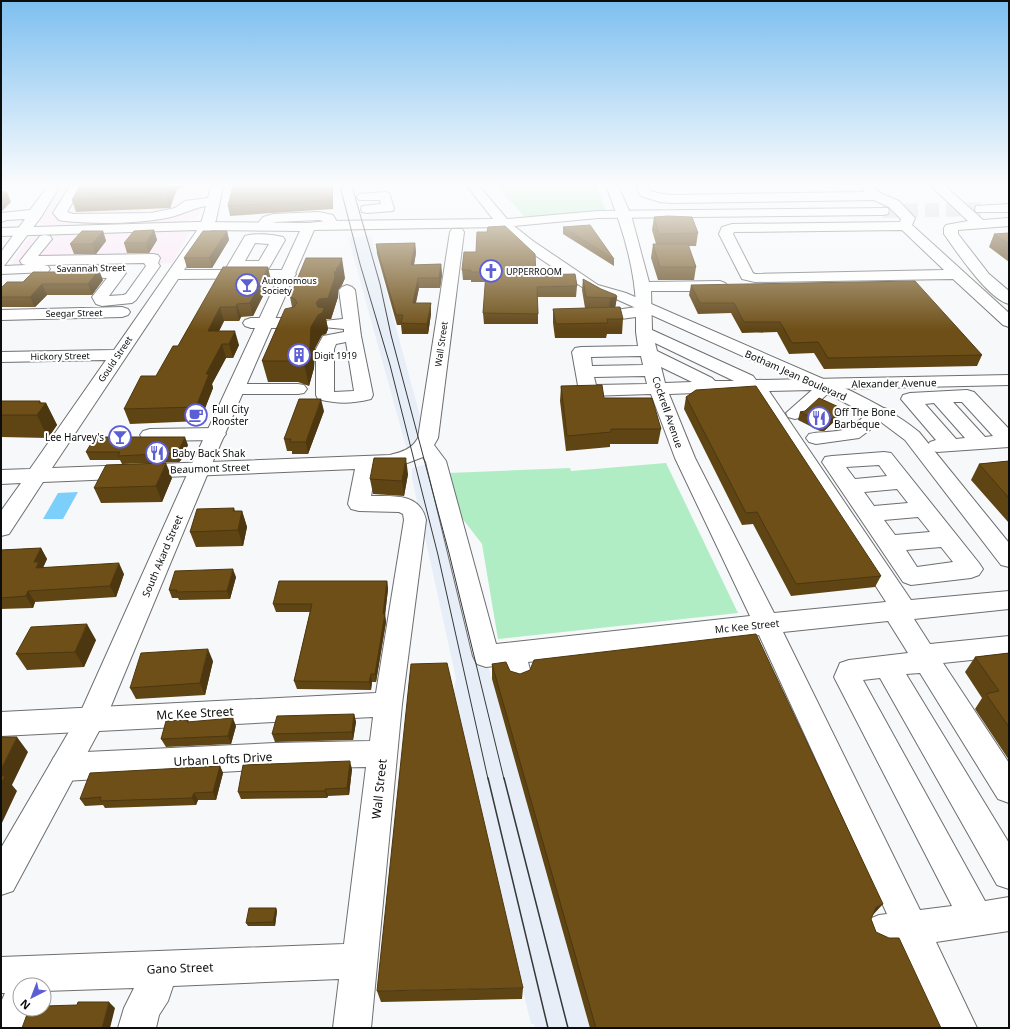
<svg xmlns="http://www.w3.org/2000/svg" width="1010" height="1029" font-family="'Noto Sans',sans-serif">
	<rect width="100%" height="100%" fill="#f6f8fa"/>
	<!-- built -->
	<path fill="#e7eef7" d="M371,236L426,438L407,450L348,237Z
		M433,463L473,619L492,679L590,1028H535L534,1024H531L453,697L456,678L412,478V468Z"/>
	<!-- education -->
	<path fill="#fce7f6" d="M61,186H208L199,215L192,219L182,222L47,225L41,224L39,221Z
		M191,231L172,263L10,266L29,237L64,233Z"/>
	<!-- green -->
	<path fill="#b1edc4" d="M497,186H597L606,211L525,217Z
		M666,463L738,613L498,639L482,544L462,518L449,473L570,468L571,471Z"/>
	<!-- water -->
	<path fill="#7ccffb" d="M78,492L63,519H43L58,493Z"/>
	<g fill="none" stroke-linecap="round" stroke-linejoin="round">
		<!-- major-tunnel -->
		<path stroke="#d3d5d6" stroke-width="14" stroke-dasharray="14 7" stroke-linecap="butt" d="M883,211L981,209"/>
		<!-- minor casing -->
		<g stroke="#6d6e70" stroke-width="2">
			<path id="minor" d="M48,186H60L41,217L4,266L26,265L22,264L20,261L40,236L45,235L50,236L52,239L38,256L153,254L158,255L160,258L158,263L160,266L136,300L132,303L102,306L96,304L92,297L107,278L83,277L81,274C84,269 86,265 92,264L44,265L48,266L50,269L48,272L1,274V252L25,219L7,220L1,222V213L30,210ZM144,263L146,266L126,294L123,295L109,296L126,273L124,270L100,269L98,265L94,264Z
				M70,186H82L67,212L73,214L151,213L175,208L185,201L208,198L211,186H223L216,220L210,232L184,270H225L245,236C256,233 272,234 283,237L285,240L269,268L240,270H289L294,271L296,274L294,277L289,278L178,279L52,468L390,455C402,452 412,449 418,438L450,232L452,229H462L464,232L438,438L434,445L446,461L496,644L750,616L675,458L651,394L588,396L582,395L579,391L572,352L575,348L581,347L638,346L636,332V317C619,319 603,323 586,318L584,315L586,312L592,310L609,311L636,307C635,267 621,223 606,186H618L631,215L649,282L720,281L725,283L728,286L725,289L720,291H651L652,330L753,376L756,380L1009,375V385L833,389L802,417L795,419L788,417L786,413L812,390L769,391L911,600L1009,591V609L914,619L930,644L1009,636V656L943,663L1009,763V803L998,799L920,673L906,674L1009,843V889L997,885L880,678L863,680L985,901L1009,897V931L936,942L977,1028H939L902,947L879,949L867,944L862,932L867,920L879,915L887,914L759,635L528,662L532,677L528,685L519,688L510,685L503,665L486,667L477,664L473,656L426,462L423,457L402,465L376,468L371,496C394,496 420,493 426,520L402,704L371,1028H333L339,979L173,986L168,1001L159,1015L156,1028H118L124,1008L134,988L44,991V985H20V1009H35L28,1028H1V1002L5,993H1V957L344,944L366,767L275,769L64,781L54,777L49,767L54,757L64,753L275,743L370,741L373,717L1,736V712L376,693L404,520L403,514L399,512L359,511L351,509L348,504L355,469L43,482L9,534L1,536V511L21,483L1,484V470L30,469L106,360L1,362V352L114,350L196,232L202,220L206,206C192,208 180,216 166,218C136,224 94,224 64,221L59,220L53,213ZM255,243L269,244L259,261H245ZM655,343L734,381H715L712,378L657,351ZM641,356L643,365L592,366L591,357ZM661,367L692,382L665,383ZM645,376L647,384L596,385L594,377ZM751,391L886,602L774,613L695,458L669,394ZM888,621L908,653L849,660L840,663L834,677L952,906L920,910L783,632Z
				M636,186H648L650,191L662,194L671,195L865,192L860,186H873L880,193L899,201L915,218L912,225L1009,313V327L1003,325L953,279L755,282L742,279L719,234L722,227L732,224L900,222L901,219L889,207L874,200L671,203L660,202L641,196ZM902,230L944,270L755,274L753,273L733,234L734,232Z
				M931,186H945L983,220L1009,218V226L958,230V234L989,274L1009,291V304C988,299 957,252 944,234V228L946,225L968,221Z
				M385,192L389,193L394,208L393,211L367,213L362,212L361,209L362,206L381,204L380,200H359L357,197L359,194Z
				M319,212L333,215L337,222L332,228H322L320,225L323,221L319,220L275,222C267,225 268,232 257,230L255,227L263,217L274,214Z
				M347,285L352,287L355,290L361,336L373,395L371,399C350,404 338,404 318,399L316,395V349L323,336L344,332V329L323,327L321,324L323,321L343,319L339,290L342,287ZM346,342L354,391L334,392V349L336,344Z
				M122,307L128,309L130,312L128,315L122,317L1,320V310Z
				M251,318H292L298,320L300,323L298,326L292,328H251L245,326L243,323L245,320Z
				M237,384H298L304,385L307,389L304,393L298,394H237L231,393L228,389L231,385Z
				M967,390L974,392L1009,429V447L937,452L930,450L927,446L930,442L936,440L901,399L903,395L910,393ZM953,402H962L993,436L985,437ZM934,403L965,438L956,439L925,404Z
				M880,407L887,409L889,413L887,417L859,438L816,444L809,442L806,438L809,434C821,431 835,433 846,429C859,424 866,411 880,407Z
				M216,428L223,430L226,434L223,438L216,440L150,441L143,439L140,435L143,431L150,429Z
				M884,452L891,453L979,563L983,569L979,575L971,578L911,585L903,582L822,462L825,457L832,456ZM879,465L887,476L855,479L846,467ZM897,489L908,503L874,506L864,492ZM918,517L930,532L895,535L884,520ZM941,547L953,562L917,567L906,550Z"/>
		</g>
		<!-- major casing -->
		<g stroke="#6d6e70" stroke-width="2">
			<path id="major" d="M467,186H479L507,219L598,211L888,208L889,211L888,214L883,215L598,218L514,226L533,241L598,285L626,293L851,391C875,403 898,415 919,432L1009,543V567L1001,565L905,440L881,422L838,399L616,299L588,291L523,247L500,227L314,230L210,468L106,718L13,891L1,895V848L81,711L190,468L300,231L197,230L1,236V228L197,222L309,223L327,221L493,219Z
				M1009,204V212H976L975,209L976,206Z"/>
		</g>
		<!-- minor -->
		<use href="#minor" fill="#fff" fill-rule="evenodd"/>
		<!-- major -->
		<use href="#major" fill="#fff" fill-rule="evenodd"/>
		<!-- tram-far1 -->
		<path stroke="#373838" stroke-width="1" d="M340,186L360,264L390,365L438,555L488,779
			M352,186L380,284L391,335L449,553L504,779"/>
		<!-- tram -->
		<path stroke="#373838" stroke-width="1.5" d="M488,778L548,1028
			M504,778L568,1028"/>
	</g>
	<!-- wall -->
	<path fill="#5f4414" d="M78,186H185L184,187L177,189L170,208L76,212L72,200L79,188Z
		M233,186H333V209L230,216L228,206Z
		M654,217L698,233L696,246H688L696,267L694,280H658L651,258L653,244H656L652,230Z
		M563,227L614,259V266L563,234Z
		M154,230L157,240L149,253H127L124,243Z
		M103,231L106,241L96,254H74L70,244Z
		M227,231L229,240L212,268H187L184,258Z
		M1009,233V262L989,247L994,234Z
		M415,243L416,253L414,265L441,264L442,275L440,288H419L416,303H431V314L428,334H402L401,325H397L377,254L376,244Z
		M476,252L536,275L577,286L576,297H537L538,314V324H484L483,313L486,282H471V280H463L462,270Z
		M223,267L271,280L253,316L241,317L239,321H224L219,331L239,345L233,358H226L212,384L213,388L200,421L130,424L124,409L156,376L178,346Z
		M83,270L103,280L92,295H47L35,307H1V288L60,272Z
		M345,278L342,285L338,290V297L331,319H326L328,329L326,334L322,335L315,348L314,368L309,386L298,382H268L262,361L292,307L290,297Z
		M583,279L601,289L617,297L615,307L623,319L622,334H607L606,338H555L553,323V309L585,308L582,290Z
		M691,285L982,355L977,366L824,369L814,353L789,354L777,332L742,333L731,313L698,314L689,295Z
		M561,386L604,398L661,429L658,444H610V447L566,451L560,401Z
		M686,397L881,576L875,587L791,596L753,524L742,525L684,409Z
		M1,401L46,403L57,425L48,438L1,437Z
		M843,409L840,416L824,431H820L798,420L800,412Z
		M324,411L308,454H292V451H287L284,439Z
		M188,445L181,460L179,462L122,464L120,460H90L86,452Z
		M1009,461V523L971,480L979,464Z
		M408,474L404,496L373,494L370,479Z
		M172,478L162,502L101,503L94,488Z
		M234,508L235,511H242L247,527L243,546L196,547L190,532Z
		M41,548L47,559L43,567L124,574L116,597L35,602L33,608L1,609V550Z
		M236,577L230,599L179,600L178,598H172L169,590Z
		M387,581L388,589L385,615L386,622L376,682H372L371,690L297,689L294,681L310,612H276L273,604Z
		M96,640L84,667L27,670L16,654Z
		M1009,653V760L975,709L982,698L965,672L975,657Z
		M213,661L205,695L136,699L130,688Z
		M492,664L510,671L871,919L876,932L941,1028H590L492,679Z
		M354,714L356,722L353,740L275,742L272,734Z
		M188,720L189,722L236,726L231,744L166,747L161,739Z
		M220,766L223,773L216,800H198L196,805L105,808L103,805L85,806L80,799Z
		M352,769L349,795L328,796L327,798L241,799L238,792Z
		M276,908L277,911L275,926H248L246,923Z
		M523,988L522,999L381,1002L377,991Z"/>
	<!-- shaded-wall -->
	<path fill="#4d3710" d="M170,186H185L184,187L177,189L170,208L166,195Z
		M332,186H333V209L331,200Z
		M7,192L11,202L1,212V197Z
		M154,230L157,240L149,253L146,243Z
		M103,231L106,241L96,254L92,244Z
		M227,231L229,240L212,268L209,258Z
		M415,243L416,253L412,275L411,265Z
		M342,258L345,278L342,285L338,290V297L331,319H326L328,329L326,334L322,335L315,348L314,368L309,386L304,364L311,327L316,303Z
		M441,264L442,275L440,288L439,278Z
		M268,267L271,280L253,316L250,303Z
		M99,270L103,280L92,295L88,284Z
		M418,278L419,288L413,314V303Z
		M42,284L47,295L35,307L30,297Z
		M617,297L615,309L609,310L610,298Z
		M431,303V314L428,334L427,324Z
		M237,304L241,317L239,321L236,307Z
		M220,307L224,321L212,345L208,331Z
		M235,331L239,345L233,358L229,344Z
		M222,344L226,358L212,384L213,388L200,421L196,407L206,374Z
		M321,399L324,411L308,454L306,442Z
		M40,401L43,407L46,403L57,425L48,438L37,415L39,403Z
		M843,409L840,416L824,431L827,423Z
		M185,437L188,445L181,460L179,462L176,453Z
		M406,458L408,474L404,496L402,481Z
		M166,463L172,478L162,502L156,486Z
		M242,511L247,527L243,546L238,530Z
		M41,548L47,559L43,568H36L34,562Z
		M119,563L124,574L116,597L110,586Z
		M233,569L236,577L230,599L227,591Z
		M387,581L388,589L385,615L386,622L376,682L375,674Z
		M28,591L35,602L33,608L26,596Z
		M87,624L96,640L84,667L75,652Z
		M208,649L213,661L205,695L200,683Z
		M371,674L372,682L371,690L369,682Z
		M354,714L356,722L353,740L352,732Z
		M233,718L236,726L231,744L228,736Z
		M17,737L28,752L12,785L17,791L1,825V769Z
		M350,761L352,769L349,795L347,788Z
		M220,766L223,773L216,800L213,792Z
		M325,789L328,796L327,798L325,791Z
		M194,793L198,800L196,805L192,798Z
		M883,904L872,916L876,907Z
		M276,908L277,911L275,926L273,922Z
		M109,1002L115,1008L110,1028H102Z"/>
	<!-- building -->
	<path fill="#6e4f17" stroke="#4d3710" d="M80,186H170L166,195L72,200Z
		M233,186H332L331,200L228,206Z
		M1,192H7L1,197Z
		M668,216L692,217L698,233L659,234L654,217Z
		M590,225L614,259L563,227Z
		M505,226L535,254L536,275L575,274L577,286L537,287L538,314L483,313L486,272H470L471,270H462L464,252H476L477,232H487L488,227Z
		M154,230L146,243H124L134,231Z
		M82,231H103L92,244H70Z
		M203,231H227L209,258H184Z
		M1009,233V244L994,234Z
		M415,243L411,265L441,264L439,278H418L413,303H431L427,324L401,323L403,315H396L376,244Z
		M653,244H688L696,267H660Z
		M306,258H342L339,266L334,270L335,277L328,298L319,299L316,303L318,307L324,308L322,313L318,315L311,327L310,347L304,364L293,361H262L285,309L294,307L297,303L295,299L290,297Z
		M223,267H268L250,303L237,304L236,307H220L208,331H235L229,344H222L206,374H209L196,407L124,409L141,376H156L173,346H178Z
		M63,268H83L81,270H99L88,284H42L30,297H1V288L7,282H23L33,272H60Z
		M583,279L601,289L616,295L617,297L610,298L586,297Z
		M915,281L982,355L828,358L818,342L792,343L780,322H744L734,303H700L691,285Z
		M620,307L623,319H607L608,323L556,324L553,309Z
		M602,385L604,398H652L661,429H611V432L567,436L561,386Z
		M756,386L881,576L796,584L757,512L746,513L686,397L696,390Z
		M819,398L843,409L827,423H823L800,412L805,411Z
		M299,399H321L306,442H290L291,439H284Z
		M1,401H40L39,403H46L37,415H1Z
		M95,437H185L178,452L176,453L118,456L120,452H86Z
		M374,458H406L402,481L370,479Z
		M1009,461V498L979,464Z
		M166,463L156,486L94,488L106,465Z
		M234,508L233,511H242L238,530L190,532L197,509Z
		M41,548L34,562H39L36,568L119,563L110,586L28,591L26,596L1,598V550Z
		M233,569L227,591L176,592L177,590H169L175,571Z
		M279,581H387L383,614H385L375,674H371L369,682L294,681L312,604H273Z
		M87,624L75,652L16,654L31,627Z
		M756,634L883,904L876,907L871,919L876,932L889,938H899L941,1028H596L492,664L506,662L510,671L520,674L530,670L534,660Z
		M208,649L200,683L130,688L141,653Z
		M1009,653V727L986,694L999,691L975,657Z
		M447,663L523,988L377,991L411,664Z
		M354,714L352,732L272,734L277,716Z
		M233,718L228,736L161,739L166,721L188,720L187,722Z
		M1,737H17L1,769Z
		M350,761L347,788L325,789V791L238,792L243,765Z
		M220,766L213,792L194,793L192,798L100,801L101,797L80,799L90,773Z
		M1,776H5L1,784Z
		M249,908H276L273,922L246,923Z
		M78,1002H109L102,1028H22L29,1009H44V1006L77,1005Z"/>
	<!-- sky -->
	<linearGradient id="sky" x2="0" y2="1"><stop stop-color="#7dbff0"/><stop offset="0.56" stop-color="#fbfcfd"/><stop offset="1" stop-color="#fbfcfd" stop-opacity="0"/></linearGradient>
	<rect width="1010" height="330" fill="url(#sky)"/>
	<!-- icons -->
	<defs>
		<g id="church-ring" transform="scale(1.15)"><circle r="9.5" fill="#fff" stroke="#5c5ed6" stroke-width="1.5"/><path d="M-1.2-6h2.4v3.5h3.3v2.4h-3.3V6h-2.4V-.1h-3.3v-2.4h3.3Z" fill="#5c5ed6"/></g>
		<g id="bar-ring" transform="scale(1.15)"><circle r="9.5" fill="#fff" stroke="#5c5ed6" stroke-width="1.5"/><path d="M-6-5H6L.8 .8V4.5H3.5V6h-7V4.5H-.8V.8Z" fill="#5c5ed6"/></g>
		<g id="building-ring" transform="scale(1.15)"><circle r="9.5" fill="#fff" stroke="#5c5ed6" stroke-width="1.5"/><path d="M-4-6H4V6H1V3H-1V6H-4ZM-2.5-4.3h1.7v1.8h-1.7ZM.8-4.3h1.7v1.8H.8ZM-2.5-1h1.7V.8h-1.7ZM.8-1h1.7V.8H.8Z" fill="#5c5ed6"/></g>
		<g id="cafe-ring" transform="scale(1.15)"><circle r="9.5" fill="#fff" stroke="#5c5ed6" stroke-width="1.5"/><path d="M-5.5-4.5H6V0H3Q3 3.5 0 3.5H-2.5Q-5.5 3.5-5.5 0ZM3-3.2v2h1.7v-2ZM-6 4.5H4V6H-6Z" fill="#5c5ed6"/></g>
		<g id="restaurant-ring" transform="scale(1.15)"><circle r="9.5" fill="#fff" stroke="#5c5ed6" stroke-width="1.5"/><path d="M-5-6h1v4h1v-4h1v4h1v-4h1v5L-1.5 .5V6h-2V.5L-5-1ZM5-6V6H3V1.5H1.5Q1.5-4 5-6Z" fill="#5c5ed6"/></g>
	</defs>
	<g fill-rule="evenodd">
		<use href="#church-ring" x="491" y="271"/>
		<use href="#bar-ring" x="247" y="285"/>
		<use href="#building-ring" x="299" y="355"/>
		<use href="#cafe-ring" x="196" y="415"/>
		<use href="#restaurant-ring" x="819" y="418"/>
		<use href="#bar-ring" x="120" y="437"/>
		<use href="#restaurant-ring" x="157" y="453"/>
	</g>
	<g text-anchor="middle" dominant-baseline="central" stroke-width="4" stroke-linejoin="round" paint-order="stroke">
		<!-- far-street labels -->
		<g font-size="9" fill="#0c0d0d" stroke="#fff">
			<text transform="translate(91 268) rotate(-1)">Savannah Street</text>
			<text transform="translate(74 313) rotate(-1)">Seegar Street</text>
			<text transform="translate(441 344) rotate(-82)">Wall Street</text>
			<text transform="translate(60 356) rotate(-1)">Hickory Street</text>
			<text transform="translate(115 359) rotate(-56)">Gould Street</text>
		</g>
		<!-- far-poi labels -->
		<g font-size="9" fill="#0c0d0d" stroke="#fff" text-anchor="start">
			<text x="506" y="271">UPPERROOM</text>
			<text x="262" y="280">Autonomous<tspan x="262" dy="10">Society</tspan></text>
			<text x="314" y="355">Digit 1919</text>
		</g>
		<!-- street labels -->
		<g font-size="10" fill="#0c0d0d" stroke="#fff">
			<text transform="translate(796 375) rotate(24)">Botham Jean Boulevard</text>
			<text transform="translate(894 383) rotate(-1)">Alexander Avenue</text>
			<text transform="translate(668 412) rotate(71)">Cockrell Avenue</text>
			<text transform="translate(210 468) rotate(-2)">Beaumont Street</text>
			<text transform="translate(162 556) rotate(-67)">South Akard Street</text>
			<text transform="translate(747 626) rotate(-6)">Mc Kee Street</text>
		</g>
		<!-- poi labels -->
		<g font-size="10" fill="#0c0d0d" stroke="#fff" text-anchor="start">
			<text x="212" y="409">Full City<tspan x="212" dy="12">Rooster</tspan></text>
			<text x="834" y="412">Off The Bone<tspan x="834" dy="12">Barbeque</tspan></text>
			<text x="104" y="437" text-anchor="end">Lee Harvey's</text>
			<text x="172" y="453">Baby Back Shak</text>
		</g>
		<!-- near-street labels -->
		<g font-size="12" fill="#0c0d0d" stroke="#fff">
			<text transform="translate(195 713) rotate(-3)">Mc Kee Street</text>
			<text transform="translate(223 759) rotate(-3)">Urban Lofts Drive</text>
			<text transform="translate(379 789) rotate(-84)">Wall Street</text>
			<text transform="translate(180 968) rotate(-2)">Gano Street</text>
		</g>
	</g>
	<!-- border -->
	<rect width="1010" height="1029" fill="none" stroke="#0c0d0d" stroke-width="4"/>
	<!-- north arrow -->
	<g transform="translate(32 997) rotate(222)"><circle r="19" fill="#ffffff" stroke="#9e9e9e"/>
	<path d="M0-3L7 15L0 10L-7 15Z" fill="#5c5ed6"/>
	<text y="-6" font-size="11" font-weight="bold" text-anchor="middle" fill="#0c0d0d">N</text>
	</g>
</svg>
